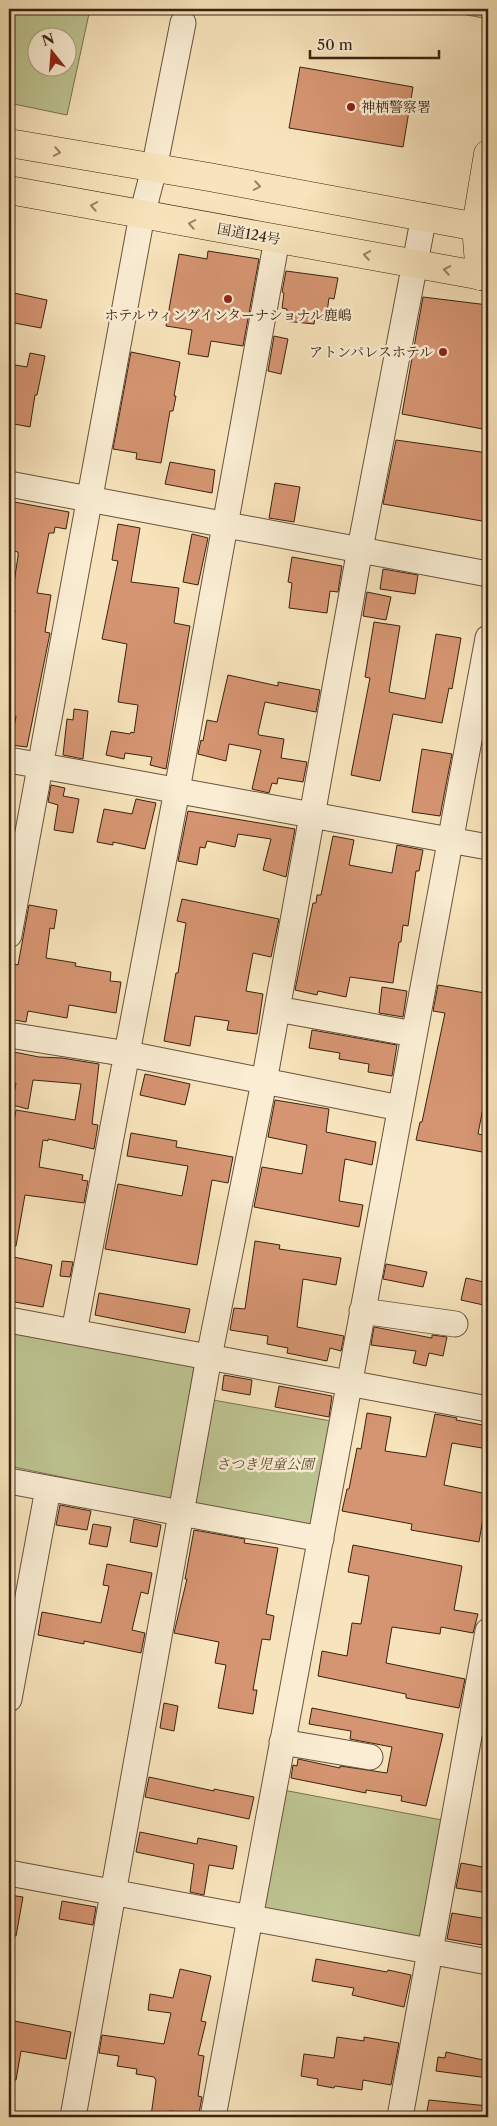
<svg xmlns="http://www.w3.org/2000/svg" width="497" height="2126" font-family="'Libre Caslon Text','Noto Serif JP',serif">
	<rect width="100%" height="100%" fill="#f8e4bc"/>
	<filter id="stains"><feTurbulence type="fractalNoise" baseFrequency=".004" numOctaves="4"/><feColorMatrix values="0 0 0 0 .2 0 0 0 0 .09 0 0 0 0 .02 0 0 0 .5 -.17"/></filter>
	<radialGradient id="worn" r=".72"><stop offset=".6" stop-color="#630" stop-opacity="0"/><stop offset="1" stop-color="#630" stop-opacity=".3"/></radialGradient>
	<!-- green -->
	<path fill="#bdc491" stroke="#7b7352" fill-rule="evenodd" d="M9,9H90L67,115L9,103ZM38,38H68V68H38Z
		M436,9H488V19Z
		M9,1331L194,1367L172,1500L9,1466Z
		M213,1400L331,1421L316,1521L304,1526L197,1506L193,1502Z
		M283,1790L442,1820L419,1939L260,1909Z"/>
	<!-- building -->
	<path fill="#d69572" stroke="#392212" d="M300,67L413,87L403,147L289,128Z
		M208,251L259,259L243,346L211,341L208,357L188,354L192,330L166,326L179,254L207,259Z
		M286,271L338,278L334,299L329,298L326,320L315,318L314,324L285,321L287,309L282,308L284,293L282,292Z
		M9,292L47,300L41,328L9,322Z
		M423,297L488,305V430L402,414Z
		M274,336L288,339L281,374L268,371Z
		M131,352L180,362L174,396H176L173,411H170L161,463L136,459L137,453L113,449Z
		M30,353L45,356L37,395H35L30,427L9,423V364L27,367Z
		M396,440L488,453V522L383,504Z
		M170,462L215,470L212,493L165,484Z
		M275,483L300,487L294,522L269,518Z
		M9,501L69,512L66,529L55,527L54,533H49L37,593L51,595L45,632L50,633L27,747L11,745L16,716L9,714V649L15,610H10L18,556V552L9,550Z
		M118,524L140,528L131,582L179,588L174,623L190,626L166,769L150,765L152,757L125,753L124,759L106,755L111,731L130,734L131,732L134,733L138,705L118,702L127,644L102,639L118,561L112,560Z
		M192,534L208,538L198,585L183,582Z
		M292,557L342,566L338,592L330,591L327,613L289,608L292,583L288,582Z
		M383,569L418,575L415,594L380,589Z
		M367,592L391,597L386,620L363,616Z
		M374,622L400,626L389,692L425,699L436,634L461,638L452,689L449,688L442,723L393,714L380,781L351,775L370,678L365,677Z
		M228,675L278,686V682L320,690L316,712L265,702L258,733L259,735L284,739L281,758L307,762L303,782L278,778L277,784L272,783L269,793L252,789L261,750L229,744L226,761L198,754L201,740L203,741L207,720L217,722Z
		M74,709L88,711L83,759L63,755L67,719L73,720Z
		M422,749L452,754L440,816L412,812Z
		M51,785L65,788L63,796L79,799L73,833L54,830L58,805L48,802Z
		M136,799L156,803L145,849L113,842V845L97,842L104,809L132,814Z
		M188,811L295,829L286,877L263,870L271,839L238,834L235,847L207,841L205,848L200,847L197,865L178,861Z
		M333,836L354,840L349,865L392,873L397,845L423,850L419,871H416L408,926L403,925L401,942H399L393,983L350,977L346,997L318,991L317,995L295,990L313,903H316L317,895H321Z
		M182,899L279,919L271,957L253,953L246,991L263,994L257,1034L227,1030L229,1021L195,1016L190,1046L164,1041L176,973H178L186,923L177,921Z
		M29,905L57,910L54,929L50,928L46,958L76,963L75,966L111,972L110,981L121,982L116,1013L69,1005L67,1018L28,1011L26,1022L9,1019V994L14,964L18,965Z
		M438,985L485,993L483,1002L488,1003V1072L484,1092H486L478,1134L488,1136V1153L416,1140L420,1122H422L445,1013L433,1011Z
		M382,987L407,991L403,1017L379,1013Z
		M312,1030L397,1045L392,1076L368,1072L369,1064L339,1059L340,1053L309,1048Z
		M9,1051L39,1057L62,1058L99,1064L92,1124L98,1125L94,1149L48,1139V1141L43,1140L39,1167L83,1175L82,1180L88,1181L84,1203L25,1195L16,1246L9,1245V1151L16,1110L75,1120L81,1084L33,1080L28,1109L12,1105L16,1083L9,1082Z
		M145,1074L190,1084L185,1105L140,1095Z
		M275,1100L329,1109L326,1132L376,1142L372,1165L345,1159L339,1201L363,1205L359,1227L254,1207L262,1167L302,1174L307,1145L268,1137Z
		M131,1133L177,1141L176,1147L233,1157L228,1183L212,1180L197,1265L105,1249L118,1184L182,1196L188,1166L127,1156Z
		M255,1241L280,1245L279,1249L341,1258L336,1285L303,1279L297,1327L344,1336L341,1351L330,1348L327,1361L287,1353L288,1348L267,1344L268,1336L230,1330L234,1308L245,1309Z
		M9,1256L52,1265L43,1307L9,1301Z
		M62,1261L73,1262L70,1277L60,1276Z
		M386,1264L427,1272L423,1287L383,1279Z
		M466,1278L488,1283V1306L461,1300Z
		M99,1293L190,1309L185,1333L95,1315Z
		M374,1327L432,1338V1335L447,1337L443,1356L429,1353L426,1366L413,1363L416,1351L371,1345Z
		M224,1375L252,1380L250,1395L222,1390Z
		M279,1386L332,1396L329,1417L275,1407Z
		M367,1413L391,1417L385,1451L426,1457L435,1414L457,1418L456,1420L488,1426V1449L452,1443L444,1485L487,1494L479,1542L411,1530L412,1524L342,1511L347,1489H349L357,1448L361,1449Z
		M60,1505L91,1511L87,1530L56,1525Z
		M134,1519L161,1525L157,1547L130,1542Z
		M93,1524L111,1527L107,1547L89,1544Z
		M194,1530L245,1539L244,1543L278,1548L266,1614L274,1616L270,1640L262,1639L253,1690H257L253,1714L218,1708L226,1665L215,1663L219,1642L174,1633L187,1579H185Z
		M353,1545L462,1566L454,1610L478,1614L473,1633L441,1627L440,1634L392,1627L386,1663L465,1679L459,1708L406,1698V1694L318,1676L322,1651L347,1656L352,1623L361,1624L369,1576L348,1572Z
		M107,1564L152,1573L148,1594L141,1592L132,1630L145,1633L141,1653L84,1641V1644L38,1635L42,1612L101,1623L109,1586L103,1585Z
		M164,1703L178,1706L174,1731L160,1728Z
		M312,1708L443,1734L426,1806L401,1801L402,1796L366,1790V1793L291,1778L293,1765L297,1766L298,1759L340,1768V1766L387,1773L392,1747L350,1739L351,1731L309,1724Z
		M149,1777L214,1791V1789L254,1797L249,1819L145,1797Z
		M140,1832L197,1844L198,1838L237,1846L233,1869L209,1865L204,1895L190,1892L194,1864L136,1852Z
		M461,1863L488,1868V1893L456,1888Z
		M9,1895L23,1897L16,1936L9,1935Z
		M62,1901L96,1907L93,1925L59,1919Z
		M452,1913L488,1919V1946L447,1939Z
		M316,1959L387,1972L388,1970L411,1975L404,2007L352,1995L354,1988L312,1981Z
		M180,1969L211,1976L201,2021L206,2022L198,2055L204,2056L198,2096L202,2097L199,2113L169,2111V2117L151,2116L156,2080L154,2077L136,2074L137,2069L117,2066L119,2056L99,2053L102,2035L164,2044L171,2013L148,2010L150,1994L173,1998Z
		M9,2020L71,2032L66,2059L21,2051L16,2080L9,2079Z
		M337,2037L364,2041V2037L399,2043L391,2085L363,2080L362,2090L335,2086L334,2088L317,2085L318,2079L301,2076L304,2054L334,2058Z
		M446,2052L488,2061V2078L436,2071L438,2057L445,2058Z
		M429,2100L488,2106V2117H426Z"/>
	<g fill="none" stroke-linecap="round" stroke-linejoin="round">
		<!-- minor casing -->
		<g stroke="#69523c" stroke-width="27">
			<path id="minor" d="M9,484L488,574
				M9,760L488,847
				M9,935L142,215L154,169L183,23
				M277,1009L414,1034
				M9,1035L128,1054L400,1108
				M362,1311L455,1324
				M9,1320L488,1409
				M74,1332L177,790L277,239
				M9,1481L321,1539
				M9,1699L48,1489
				M282,1742L370,1757
				M9,1873L488,1962
				M73,2117L209,1357L264,1082L360,549L424,216
				M213,2117L488,638
				M400,2117L488,1631"/>
		</g>
		<!-- major casing -->
		<g stroke="#392212" stroke-width="29">
			<path id="major" d="M480,276L476,226L488,154"/>
		</g>
		<!-- highway casing -->
		<g stroke="#392212" stroke-width="29">
			<path id="highway" d="M9,143L209,177L488,229
				M9,190L488,277"/>
		</g>
		<!-- path -->
		<path stroke="#392212" stroke-width="3" stroke-dasharray="4 2.5" stroke-linecap="butt" d="M9,10V9"/>
		<!-- minor -->
		<use href="#minor" stroke="#faedd3" stroke-width="25"/>
		<!-- major -->
		<use href="#major" stroke="#f8e4bc" stroke-width="28"/>
		<!-- highway -->
		<use href="#highway" stroke="#f8e4bc" stroke-width="28"/>
	</g>
	<!-- one-way arrows -->
	<defs><path id="oneway-chevron" d="M-2-3.5L2.5 0L-2 3.5" fill="none" stroke-width="1.6" stroke-linecap="round" stroke-linejoin="round" transform="scale(1.25)"/></defs>
	<g stroke="#988367">
		<use href="#oneway-chevron" transform="translate(57 152) rotate(10)"/>
		<use href="#oneway-chevron" transform="translate(257 186) rotate(10)"/>
		<use href="#oneway-chevron" transform="translate(94 206) rotate(-170)"/>
		<use href="#oneway-chevron" transform="translate(192 224) rotate(-170)"/>
		<use href="#oneway-chevron" transform="translate(367 255) rotate(-170)"/>
		<use href="#oneway-chevron" transform="translate(447 270) rotate(-170)"/>
	</g>
	<!-- markers -->
	<g fill="#8f2418" stroke="#faedd3" stroke-width="2">
		<circle cx="351" cy="107" r="5"/>
		<circle cx="228" cy="299" r="5"/>
		<circle cx="443" cy="352" r="5"/>
	</g>
	<g text-anchor="middle" dominant-baseline="central" stroke-width="5" stroke-linejoin="round" paint-order="stroke">
		<!-- poi labels -->
		<g font-size="14" fill="#392212" stroke="#faedd3" text-anchor="start">
			<text x="361" y="107">神栖警察署</text>
			<text x="228" y="315" text-anchor="middle">ホテルウィングインターナショナル鹿嶋</text>
			<text x="433" y="352" text-anchor="end">アトンパレスホテル</text>
		</g>
		<!-- street labels -->
		<g font-size="14" fill="#392212" stroke="#faedd3">
			<text transform="translate(249 234) rotate(10)">国道124号</text>
		</g>
		<!-- park labels -->
		<g font-size="14" font-style="italic" fill="#5a4a32" stroke="#faedd3">
			<text x="265" y="1464">さつき児童公園</text>
		</g>
	</g>
	<!-- margin -->
	<rect width="497" height="2126" fill="none" stroke="#f8e4bc" stroke-width="30"/>
	<rect x="10" y="10" width="477" height="2106" fill="none" stroke="#392212" stroke-width="2.5"/>
	<rect x="15" y="15" width="467" height="2096" fill="none" stroke="#392212"/>
	<!-- north arrow -->
	<g transform="translate(52 52) rotate(343)"><circle r="24" fill="#faedd3" stroke="#ad9c86"/>
	<path d="M0-4L9 19L0 12L-9 19Z" fill="#8f2418"/>
	<text y="-8" font-size="14" font-weight="bold" text-anchor="middle" fill="#392212">N</text>
	</g>
	<!-- scale -->
	<path d="M310 50v8h129v-8" fill="none" stroke="#392212" stroke-width="2.5"/>
	<text x="317" y="50" font-size="15" fill="#392212" stroke="#faedd3" stroke-width="4" paint-order="stroke">50 m</text>
	<rect width="100%" height="100%" filter="url(#stains)"/>
	<rect width="100%" height="100%" fill="url(#worn)"/>
</svg>
